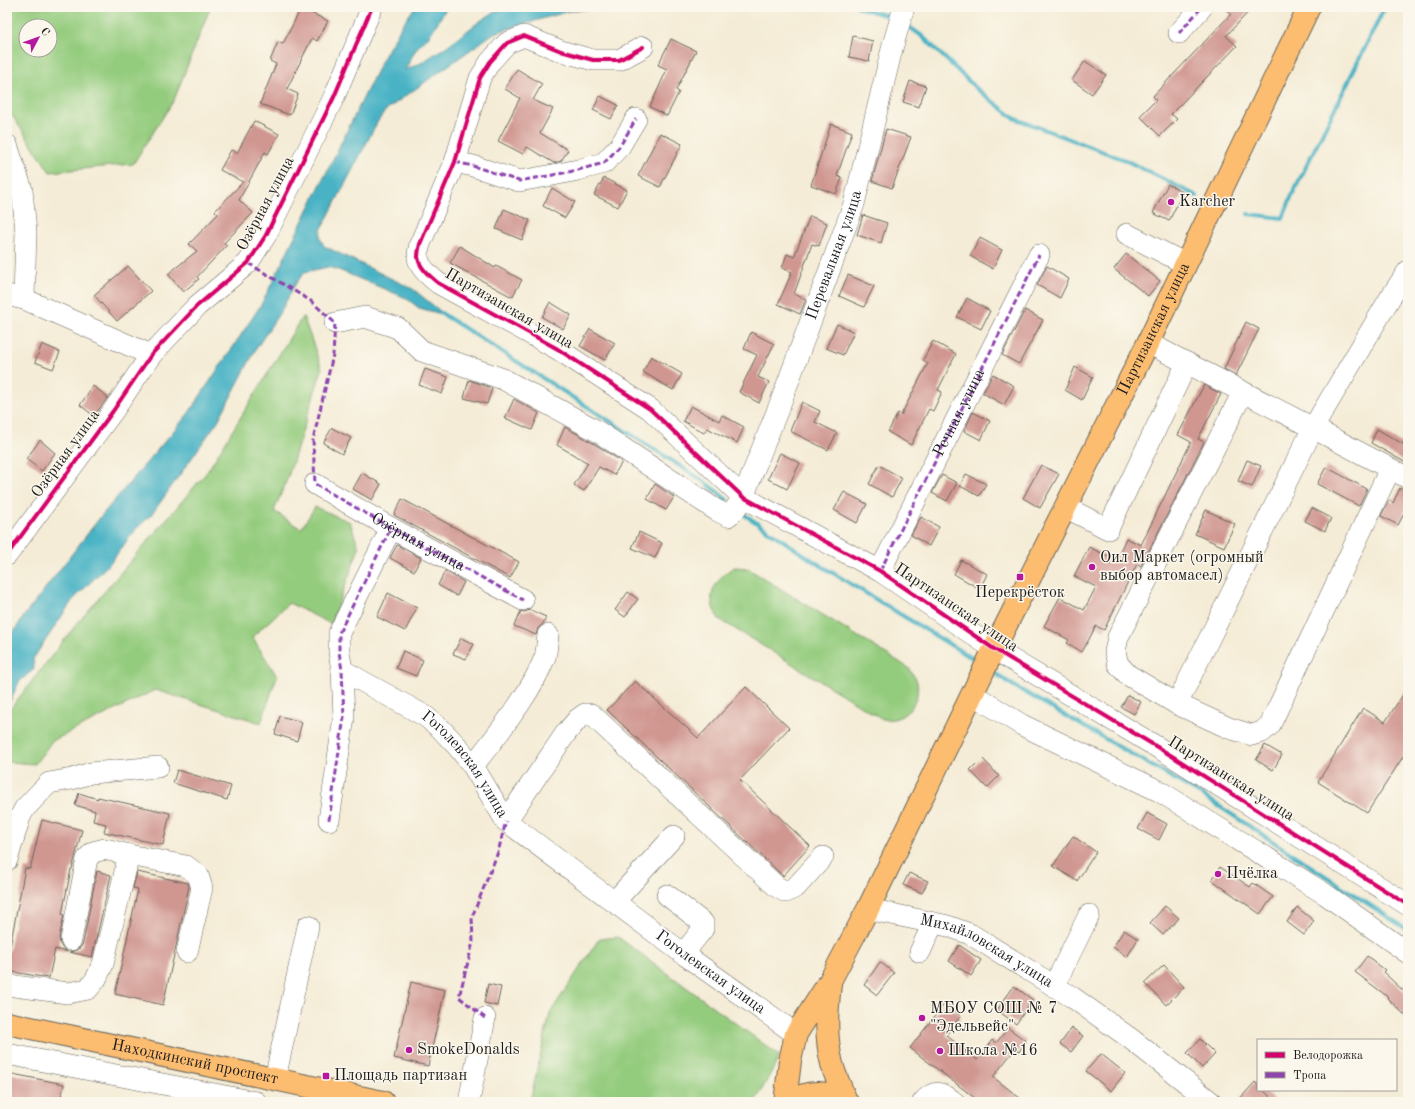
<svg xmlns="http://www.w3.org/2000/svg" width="1415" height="1109" font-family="'Old Standard TT',serif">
	<rect width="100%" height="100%" fill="#fbf7ec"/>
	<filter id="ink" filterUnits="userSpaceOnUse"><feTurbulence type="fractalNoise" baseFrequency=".025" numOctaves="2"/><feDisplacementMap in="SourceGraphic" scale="8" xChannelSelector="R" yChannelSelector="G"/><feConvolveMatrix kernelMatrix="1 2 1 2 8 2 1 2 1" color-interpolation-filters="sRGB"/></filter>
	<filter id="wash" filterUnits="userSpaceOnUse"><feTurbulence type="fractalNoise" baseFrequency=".012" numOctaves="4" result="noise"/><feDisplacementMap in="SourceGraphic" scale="16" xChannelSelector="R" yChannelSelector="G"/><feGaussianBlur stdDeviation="0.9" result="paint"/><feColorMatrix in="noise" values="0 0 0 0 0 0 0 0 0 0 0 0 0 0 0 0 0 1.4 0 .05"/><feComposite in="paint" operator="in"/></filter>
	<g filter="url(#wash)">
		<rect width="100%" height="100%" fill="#f4ecd6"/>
		<!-- green -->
		<path fill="#94cc7e" stroke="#58744d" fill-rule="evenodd" d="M7,7H209L210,8L174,100L133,164L50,172L7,108ZM26,26H50V50H26Z
			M303,316L322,369L288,477L274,511L301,529L315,507L350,522L359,548L331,624L289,603L252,637L277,676L261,723L155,690L52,741L35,764L7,762V713L75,626L207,472Z
			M734,567L747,568L909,668C911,672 914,676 916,679C922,696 911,715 894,719C891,720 886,719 882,719L719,619C704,597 714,580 734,567Z
			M618,937L780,1056L759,1095L754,1102H530L550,1013L599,939Z"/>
		<!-- water -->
		<path fill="#48b3c5" stroke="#326870" d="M415,7H447L430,35L416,49L405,70L421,63L447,46L480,21L496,11L511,7H618L569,11L494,33L386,110L378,121L321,230L320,238L324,246L413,289L445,315L419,308L406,298L341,271L328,267L305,272L296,283L282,309L256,349L218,421L152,514L135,530L111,562L72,601L33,659L34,669L19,682L7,708V642L24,616L102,515L188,414L261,305L381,62L402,25Z"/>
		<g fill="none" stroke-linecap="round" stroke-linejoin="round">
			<!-- stream -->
			<path stroke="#48b3c5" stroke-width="4" d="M858,7L895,18
				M905,24L922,36L977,89L1014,118L1125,160L1197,196
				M1248,214L1283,218L1292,195L1385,7
				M441,313L705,482L727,500
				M745,515L815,562L980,663
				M990,670L1014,686L1202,795L1408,930"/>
		</g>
		<g id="blocks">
			<!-- building -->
			<path fill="#d09791" d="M1223,7H1253L1226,36L1237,46L1171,114L1177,119L1160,136L1140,116L1156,100L1153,96L1231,14Z
				M301,8L328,21L317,41L312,38L287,89L298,94L290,115L260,104L276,64L270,61L278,42L283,44Z
				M853,36L873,41L869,61L849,57Z
				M671,39L696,51L676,90L679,92L667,116L650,107L667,69L658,65Z
				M1085,61L1106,75L1092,94L1072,80Z
				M517,69L542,84L533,100L553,109L540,133L568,150L561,161L554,163L527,147L523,154L498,141L520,98L505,89Z
				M910,81L926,86L919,107L903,102Z
				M600,96L618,105L611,119L593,110Z
				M254,121L279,134L268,154L265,152L239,200L253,213L224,243L227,245L197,277L199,279L183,292L168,274L197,251L189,244L218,214L215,211L243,182L220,170L231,150L237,153Z
				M831,124L852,132L837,176L842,178L836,194L811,185Z
				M886,129L911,137L892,188L872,181Z
				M660,133L682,144L660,187L638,176Z
				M604,178L627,190L618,207L594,195Z
				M1168,184L1183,192L1169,221L1153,213Z
				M552,188L575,202L565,218L543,206Z
				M504,209L530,220L522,240L496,229Z
				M863,215L887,223L881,243L857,235Z
				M810,216L827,223L819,246L812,244L794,294L806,299L800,314L778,304L792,272L782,268L787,254L794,257Z
				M980,238L1002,250L993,269L970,256Z
				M460,246L495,268L496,266L522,280L512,297L450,263Z
				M1126,254L1160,281L1148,296L1114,269Z
				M128,266L151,291L117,321L94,295Z
				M1047,266L1069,279L1060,298L1037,285Z
				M848,275L874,286L864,307L839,296Z
				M967,298L990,311L981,329L957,317Z
				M550,302L571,315L563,329L542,317Z
				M1025,310L1043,320L1019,364L1002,355Z
				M1246,322L1259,329L1236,375L1224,369Z
				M837,324L854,332L843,355L826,348Z
				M590,329L615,343L605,360L580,346Z
				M751,332L774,344L758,377L769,382L759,403L739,392L757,355L744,349Z
				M933,341L956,354L938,390L942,392L933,411L929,409L911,445L888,432L898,413L901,415L928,363L923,360Z
				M42,344L60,352L53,369L35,362Z
				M651,356L682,374L673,390L643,372Z
				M1075,367L1093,377L1082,400L1065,390Z
				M425,369L448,377L442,394L419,385Z
				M993,374L1014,386L1004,405L983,393Z
				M469,380L492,388L487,404L464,398Z
				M1204,385L1221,394L1198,439L1204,442L1141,566L1137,564L1104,630L1096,626L1082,652L1067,643L1069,640L1044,626L1060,597L1084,610L1096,587L1074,576L1089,547L1116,560L1126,538L1141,545L1191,442L1178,435Z
				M93,386L108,397L94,416L80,405Z
				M514,399L539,413L532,430L505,418Z
				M802,402L820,411L815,422L837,433L828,450L790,431Z
				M691,406L719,421L722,415L744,427L737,443L707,428L704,433L683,421Z
				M973,412L990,421L981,440L964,431Z
				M565,427L598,446L622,462L614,475L599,467L584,491L574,485L588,463L557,445Z
				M332,428L351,438L342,454L323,443Z
				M1377,429L1408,447V464L1371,443Z
				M40,440L55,453L42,471L26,459Z
				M780,453L800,463L787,489L768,479Z
				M1247,460L1261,466L1252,487L1238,481Z
				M879,465L902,478L892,497L869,484Z
				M1041,465L1059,474L1040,508L1023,498Z
				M1326,467L1367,489L1359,506L1317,484Z
				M362,473L381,484L372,500L353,489Z
				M966,474L986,484L979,496L960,486Z
				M942,475L957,483L947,501L932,493Z
				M655,484L674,497L666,510L647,499Z
				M1400,488L1408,492V506L1398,525L1381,516L1389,500L1393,503Z
				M844,492L867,504L857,523L834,510Z
				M402,499L519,562L510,578L394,515Z
				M1312,508L1331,518L1325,531L1305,521Z
				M1206,510L1235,524L1224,547L1195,534Z
				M921,517L939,527L929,546L911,535Z
				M639,532L662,543L655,558L632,548Z
				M397,545L421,558L414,571L390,558Z
				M961,560L987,574L980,589L954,574Z
				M445,571L464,582L457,596L438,585Z
				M628,592L638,599L625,617L615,610Z
				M388,593L417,608L405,631L377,617Z
				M530,610L546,617L543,624L538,628L536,635L514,626L521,611L524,612Z
				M461,638L474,644L466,659L453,654Z
				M403,651L423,660L416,676L396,668Z
				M635,681L698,738L746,687L789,728L740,780L810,846L783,876L607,710Z
				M1408,687V749L1367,813L1318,782L1363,708L1385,722Z
				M1128,695L1141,702L1134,714L1121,707Z
				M280,716L302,722L297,741L275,734Z
				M1265,745L1282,755L1273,770L1256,760Z
				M982,758L999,776L987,788L970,770Z
				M177,770L231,786L227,800L173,783Z
				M79,793L98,799V797L170,813L163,845L104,832L106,824L93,821L95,811L75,805Z
				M1147,813L1167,824L1159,840L1138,829Z
				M42,820L82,830L72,869H71L62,914L64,915L59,938L60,944L63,949L68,952L55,949L49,978L7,971V951L9,952L25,868L30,869Z
				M1073,836L1096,852L1077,881L1053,866Z
				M1220,867L1250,887L1253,883L1273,897L1260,914L1212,880Z
				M97,871L111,875L92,957L69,952L74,951L80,948L83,943Z
				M137,872L188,883L189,887L163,1005L115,994L138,889L133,888Z
				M909,873L928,881L922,893L903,885Z
				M1165,906L1179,918L1163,935L1150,923Z
				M1297,907L1314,921L1304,935L1287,922Z
				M1124,930L1138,939L1127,957L1113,947Z
				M959,945L981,960L971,976L949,961Z
				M1367,956L1385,970L1383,972L1408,995V1018L1387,998L1388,997L1355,972Z
				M880,962L894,973L877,995L864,985Z
				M1164,965L1184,987L1166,1005L1145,983Z
				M411,982L445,990L428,1066L394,1058Z
				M488,984L501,987L497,1006L484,1003Z
				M1014,986L1033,1000L1016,1024L997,1010Z
				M945,1003L961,1016L946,1035L977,1060L992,1040L996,1043L1008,1028L1026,1041L1019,1052L1015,1049L993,1077L1025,1102H980L910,1048Z
				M1072,1028L1083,1036L1071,1052L1060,1044Z
				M1200,1039L1215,1054L1202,1068L1187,1053Z
				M1101,1054L1125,1073L1111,1091L1086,1071Z
				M7,1073L64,1084L60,1102H7Z
				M1255,1082L1258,1085V1090H1263L1276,1102H1237Z"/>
		</g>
	</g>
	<g filter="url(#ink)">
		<use href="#blocks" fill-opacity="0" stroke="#68655d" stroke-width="1"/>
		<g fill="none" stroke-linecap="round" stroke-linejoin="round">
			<!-- minor casing -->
			<g stroke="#68655d" stroke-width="22">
				<g id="minor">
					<path d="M1179,33L1202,7"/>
					<path d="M643,47L619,60H593L561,51L524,36L507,43L490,62L480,78L455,162L420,244C419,248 418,253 418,257C419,268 431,277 438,283L556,348L650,409L743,497L880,571L994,649L1172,756L1408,905"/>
					<path d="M7,145L22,190L26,232L24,299"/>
					<path d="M455,162L473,166L519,181L548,176L578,170L604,163L620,146L636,119"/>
					<path d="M1127,234L1186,264"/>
					<path d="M7,295L24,299L151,355"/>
					<path id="s1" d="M335,323L365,317L398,328L422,351L503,379L597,431L716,510L728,516L734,511L743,497L780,404L854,204L893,45L904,7"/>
					<path d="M1148,343L1313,428L1408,478"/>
					<path d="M1243,392L1118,637L1115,652L1118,664L1128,675L1177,704L1229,728L1252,735L1262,732L1270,725L1390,469"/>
					<path d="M315,484L391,528L523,600"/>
					<path d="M1065,507L1108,529L1187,363"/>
					<path d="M7,555L113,411L151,355L197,306L248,263L266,235L334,97L372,7"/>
					<path id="s2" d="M880,571L1039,255"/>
					<path id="s3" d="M342,670L425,716L440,728L457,746L473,766L506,821L685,955L796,1034"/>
					<path d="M972,694L1022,725L1159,791L1325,894L1408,953"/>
					<path d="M1177,704L1313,428L1390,298L1408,271"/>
					<path d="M473,766C498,733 530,696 545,657C547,650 547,642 548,635"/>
					<path d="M329,820L344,717L342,670L339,652V633L391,528"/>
					<path d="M506,821L566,733L578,719L585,714H591L777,887L786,892L796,887L823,857"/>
					<path d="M7,860L20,817L25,808L49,783L72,779L91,773L158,767"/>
					<path d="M667,895L703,923V929L691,944L685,955"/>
					<path d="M615,901L674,836"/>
					<path id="s4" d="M868,909L948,926L970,934L1072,997L1131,1039L1211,1102"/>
					<path d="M71,940L87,859L93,852L105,849L129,855L186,866L198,875L202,888L187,952"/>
					<path d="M920,952L933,923"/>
					<path d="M7,985L68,993L88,989L96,979L103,964L129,855"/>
					<path d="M1054,986L1089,915"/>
					<path d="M7,1054L256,1102"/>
					<path d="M275,1079L308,926"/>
					<path d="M469,1102L485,1018"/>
					<path d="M923,1102C935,1088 942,1093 954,1102"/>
				</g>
			</g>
			<!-- major casing -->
			<g stroke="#68655d" stroke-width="24">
				<g id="major">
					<path id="s5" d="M7,1023L383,1102"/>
				</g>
			</g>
			<!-- highway casing -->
			<g stroke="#68655d" stroke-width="24">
				<g id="highway">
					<path d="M830,984C827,1010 825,1037 832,1064C835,1077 842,1089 846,1101"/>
					<path id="s6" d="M785,1102L790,1061L796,1034L830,981L868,909L994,649L1148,343L1309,7"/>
					<path d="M792,1102C808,1088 830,1092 847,1102"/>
				</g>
			</g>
			<!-- minor -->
			<use href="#minor" stroke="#fff" stroke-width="21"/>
			<!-- major -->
			<use href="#major" stroke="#fcbd6f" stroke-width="22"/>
			<!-- highway -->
			<use href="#highway" stroke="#fcbd6f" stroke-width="22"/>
			<!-- quiet -->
			<g stroke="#8e44ad" stroke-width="3" stroke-dasharray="6 3" stroke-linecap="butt">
				<path d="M1179,33L1202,7"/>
				<path d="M455,162L473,166L519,181L548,176L578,170L604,163L620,146L636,119"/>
				<path id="s7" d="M248,263L311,301L335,323L333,355L313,440L315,484L391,528L523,600"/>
				<path d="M880,571L1039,255"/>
				<path d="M329,820L344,717L342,670L339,652V633L391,528"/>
				<path d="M485,1018L459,997L473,942L472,917L498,852L506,821"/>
			</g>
			<!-- cycleway casing -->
			<g stroke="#fbf7ec" stroke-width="6">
				<path id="cycleway" d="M643,47L619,60H593L561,51L524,36L507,43L490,62L480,78L455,162L420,244C419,248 418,253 418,257C419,268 431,277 438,283L556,348L650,409L743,497L880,571L994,649L1172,756L1408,905
					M7,555L113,411L151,355L197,306L248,263L266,235L334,97L372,7"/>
			</g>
			<!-- cycleway -->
			<use href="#cycleway" stroke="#d6006c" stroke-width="4"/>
		</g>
	</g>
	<!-- markers -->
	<g fill="#b5179e" stroke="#fbf7ec" stroke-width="1.5">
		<circle cx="1171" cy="202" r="4"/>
		<circle cx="1092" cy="567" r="4"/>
		<rect x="1016" y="573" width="8" height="8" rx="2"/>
		<circle cx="1218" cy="874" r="4"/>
		<circle cx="922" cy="1018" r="4"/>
		<circle cx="409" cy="1050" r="4"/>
		<circle cx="940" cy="1051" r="4"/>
		<rect x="322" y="1072" width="8" height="8" rx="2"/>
	</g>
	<g text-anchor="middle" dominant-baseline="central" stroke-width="3" stroke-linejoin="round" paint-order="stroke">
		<!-- poi labels -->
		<g font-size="16" fill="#1c1c1c" stroke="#fbf7ec" text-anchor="start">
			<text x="1179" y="202">Karcher</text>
			<text x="1100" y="558">Оил Маркет (огромный<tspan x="1100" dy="18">выбор автомасел)</tspan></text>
			<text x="1020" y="593" text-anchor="middle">Перекрёсток</text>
			<text x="1226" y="874">Пчёлка</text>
			<text x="930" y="1009">МБОУ СОШ № 7<tspan x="930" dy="18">"Эдельвейс"</tspan></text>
			<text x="417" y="1050">SmokeDonalds</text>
			<text x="948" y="1051">Школа №16</text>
			<text x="334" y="1076">Площадь партизан</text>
		</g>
		<!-- street labels -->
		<g font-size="16" fill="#1c1c1c" stroke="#fbf7ec">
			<text transform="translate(266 204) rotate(-62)">Озёрная улица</text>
			<text stroke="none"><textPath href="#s1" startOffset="731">Перевальная улица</textPath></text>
			<text transform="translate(509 309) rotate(30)">Партизанская улица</text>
			<text stroke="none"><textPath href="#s6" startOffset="860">Партизанская улица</textPath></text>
			<text stroke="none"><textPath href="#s2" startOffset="177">Речная улица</textPath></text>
			<text transform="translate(66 454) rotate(-54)">Озёрная улица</text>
			<text stroke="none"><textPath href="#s7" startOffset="388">Озёрная улица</textPath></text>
			<text transform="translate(956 608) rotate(34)">Партизанская улица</text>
			<text stroke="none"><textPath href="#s3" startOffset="158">Гоголевская улица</textPath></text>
			<text transform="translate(1231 779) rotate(32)">Партизанская улица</text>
			<text stroke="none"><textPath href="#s4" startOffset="127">Михайловская улица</textPath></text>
			<text stroke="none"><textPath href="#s3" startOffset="483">Гоголевская улица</textPath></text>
			<text stroke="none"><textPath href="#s5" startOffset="192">Находкинский проспект</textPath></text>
		</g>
	</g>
	<!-- margin -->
	<rect width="1415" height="1109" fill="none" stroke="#fbf7ec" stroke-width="24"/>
	<!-- legend -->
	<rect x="1257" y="1039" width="140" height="52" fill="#fbf7ec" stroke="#a29f99"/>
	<rect x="1265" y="1052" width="20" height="6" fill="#d6006c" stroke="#a29f99"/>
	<text x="1293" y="1059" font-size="12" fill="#1c1c1c">Велодорожка</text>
	<rect x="1265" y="1072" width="20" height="6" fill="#8e44ad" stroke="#a29f99"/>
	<text x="1293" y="1079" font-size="12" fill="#1c1c1c">Тропа</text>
	<!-- north arrow -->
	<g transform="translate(38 38) rotate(49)"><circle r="19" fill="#fbf7ec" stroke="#a29f99"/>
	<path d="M0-3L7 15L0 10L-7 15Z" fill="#b5179e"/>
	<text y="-6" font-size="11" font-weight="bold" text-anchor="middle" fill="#1c1c1c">С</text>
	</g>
</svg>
